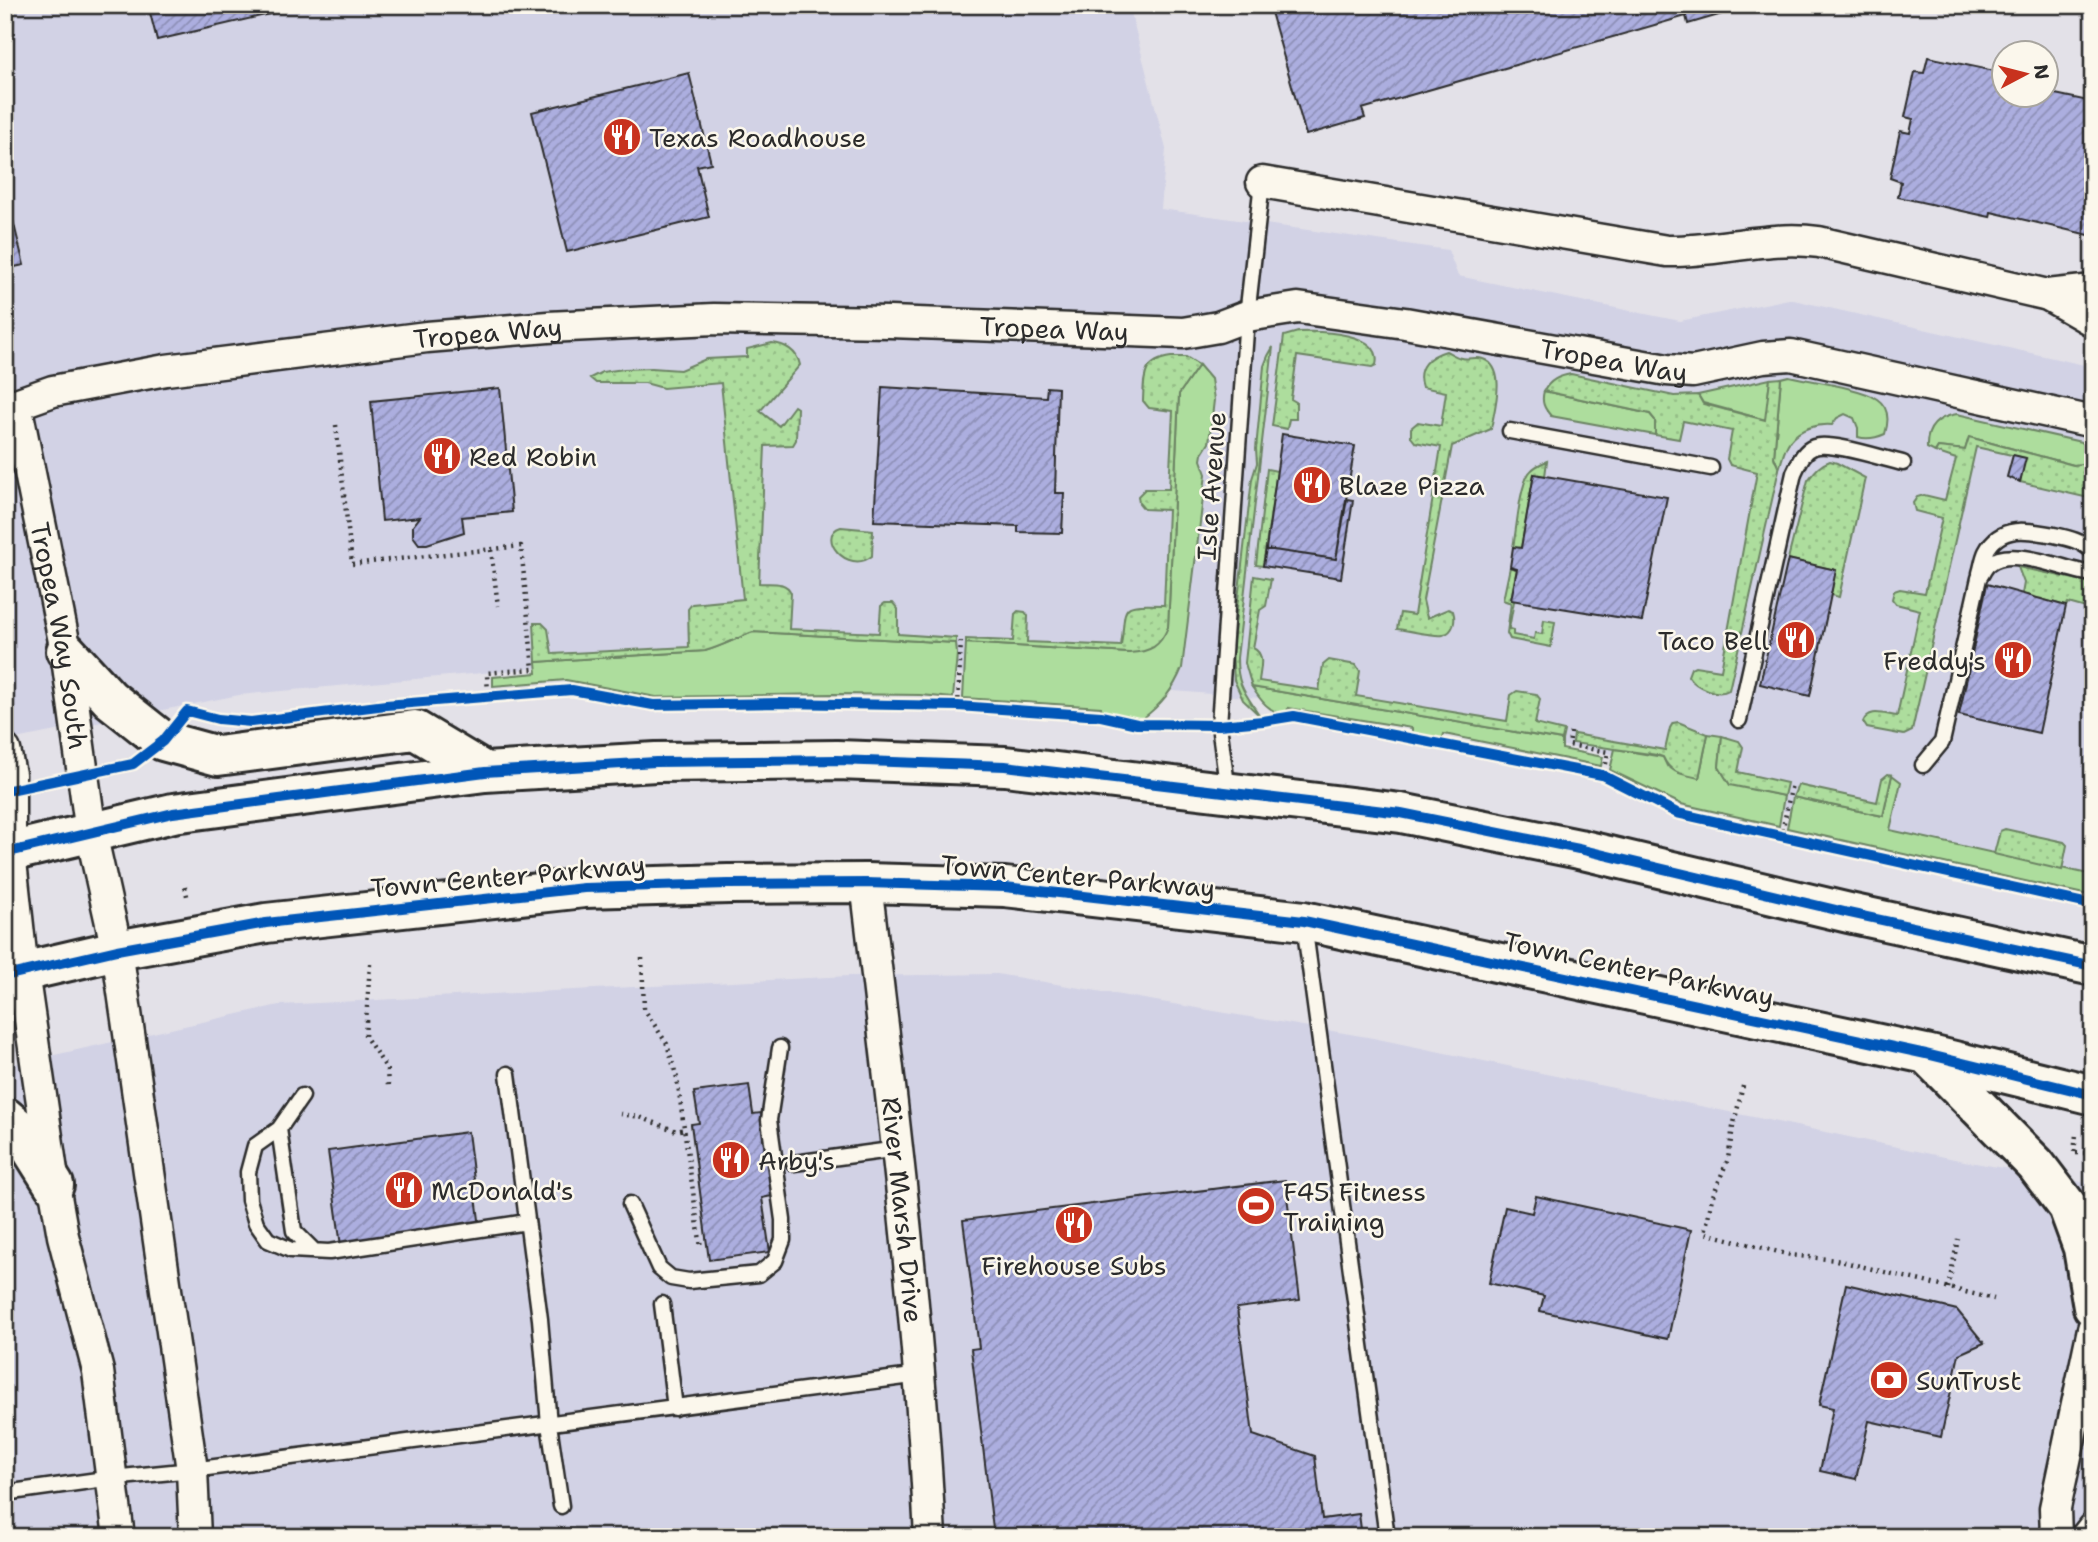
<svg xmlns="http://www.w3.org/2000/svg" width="2098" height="1542" font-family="'Shantell Sans',sans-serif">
	<defs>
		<pattern id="garden-dots" width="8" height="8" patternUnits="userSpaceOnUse" patternTransform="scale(1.75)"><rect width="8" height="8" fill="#addd9d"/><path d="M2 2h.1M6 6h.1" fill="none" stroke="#95be87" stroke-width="1.8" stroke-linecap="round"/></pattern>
		<pattern id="building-hatch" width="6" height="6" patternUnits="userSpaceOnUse" patternTransform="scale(1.75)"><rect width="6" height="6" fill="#acaedf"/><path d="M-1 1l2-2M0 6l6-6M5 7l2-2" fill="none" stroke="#8c8eb5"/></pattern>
	</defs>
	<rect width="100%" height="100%" fill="#e3e1e8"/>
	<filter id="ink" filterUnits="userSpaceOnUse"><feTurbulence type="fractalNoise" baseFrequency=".0143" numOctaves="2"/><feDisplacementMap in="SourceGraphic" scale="14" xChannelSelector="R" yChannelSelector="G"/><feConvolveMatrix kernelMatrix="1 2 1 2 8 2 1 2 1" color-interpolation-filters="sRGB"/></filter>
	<g filter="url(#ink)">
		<!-- built -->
		<path fill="#d2d2e5" d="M5,5H1129L1166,149L1161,209L1448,250L1458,276L1680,321L1789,299L2093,367V885L1685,787L1617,755L1307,702L846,664L571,665L239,695L5,741Z
			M997,974L1373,1038L1964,1161L2093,1184V1537H5V1066L279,1005L849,976Z"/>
		<!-- green -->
		<path fill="#addd9d" stroke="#6c8464" stroke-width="2" d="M1199,365L1211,379L1214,400L1209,443L1202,454L1201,460L1206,474L1182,668C1173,690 1161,705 1142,719L1102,714L1101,707L963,698L966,643L1129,653L1168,627L1179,394Z
			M1789,376C1810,381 1861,388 1877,399C1889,407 1889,421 1885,434C1876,438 1868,440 1858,437V428L1854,418L1845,414L1837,418L1832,425C1817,424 1800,428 1790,441C1784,448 1782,461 1779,469L1774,457L1781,378Z
			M1770,379L1766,420L1703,403L1698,395Z
			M1544,391L1650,414L1655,420V435L1551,416C1544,408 1541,402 1544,391Z
			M1957,414L2081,442L2093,449V463L2074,465L1969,437L1965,450L1938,447L1935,452L1927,448C1926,427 1937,417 1957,414Z
			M753,632L956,643L957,654L953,698L920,695L834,694L656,697L566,680L493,686V677L537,673L536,662L705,651C722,646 737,638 753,632Z
			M1252,687L1562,740V749L1603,757L1601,766L1444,734L1442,740L1412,735V728L1288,708L1286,715C1269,712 1261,701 1252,687Z
			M1708,734L1722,736L1719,767L1730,784L1784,796L1779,826L1681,804L1610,770L1615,749L1663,757L1667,766L1699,778Z
			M1892,775L1901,782L1890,830L2093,875V896L1787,828L1793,797L1883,816Z"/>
		<!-- garden -->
		<path fill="url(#garden-dots)" stroke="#6c8464" stroke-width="2" d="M1298,332C1320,331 1384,332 1376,365L1372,367L1297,356L1291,399L1296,402V419H1289L1287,429L1272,426L1284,336Z
			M772,343C785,344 797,351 800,365L760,411L779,426L794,406L797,408L796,440L793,445L765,446L759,583C770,584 786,580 791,593L789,629L879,633L881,606L885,603H893L898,609V634L956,638V643L753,632C737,638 722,646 705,651L536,662L534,623H542L548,629L552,654L689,647L688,609L692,604L743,599L721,383L663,388L645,383H596L590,378L602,372L624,369L652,368L680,370L706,359L747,357V349Z
			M1273,347L1237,658C1237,686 1245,693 1260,716L1243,700L1234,680L1232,651L1252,479L1257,463L1256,449L1264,366L1268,356Z
			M1446,351C1450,353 1456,357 1461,358C1468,360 1476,356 1483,359C1508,368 1494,410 1491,429L1452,446L1423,600L1427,618L1448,609L1453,611C1456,620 1454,632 1443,635C1436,637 1407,630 1397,629L1400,613L1414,615L1441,447L1415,442L1411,437V428L1418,422L1441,426L1446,392L1422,387C1415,367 1429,356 1446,351Z
			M1171,357H1186L1199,365L1179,394L1168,627C1160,647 1150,652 1129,653L966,643V639L1013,641L1015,614L1018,611L1025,612L1028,616L1027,642L1121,646C1127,604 1117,604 1164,605L1168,510L1144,509L1139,503L1138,496L1145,489H1169L1173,411L1149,408L1143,401C1144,377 1142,361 1171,357Z
			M1571,374L1674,396L1698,395L1703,404L1765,420L1770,379L1781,378L1774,457L1779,469L1729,690C1717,697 1695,687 1688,676L1691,668L1695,666L1721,670L1757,472L1730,465L1727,459L1732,431L1683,421L1679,439L1655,435V420L1650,414L1544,391C1550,380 1559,376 1571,374Z
			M1969,437L2073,465L2093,463V499L2020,482L2025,458L1976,447L1912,731L1904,735L1867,728L1863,722C1869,707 1885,715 1897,716L1920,610L1896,604L1892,599L1894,591L1900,589L1925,593L1942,518L1915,511L1913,503L1917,497L1924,495L1945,500L1956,459L1935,452L1938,447L1965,450Z
			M1547,461L1545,476L1534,474L1521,548L1513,547C1517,528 1519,489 1529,473C1533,467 1540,464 1547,461Z
			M1830,461L1837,463L1865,478L1839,597L1831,595L1835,570L1788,559L1808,480C1815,471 1819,465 1830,461Z
			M1267,469L1277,471L1263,566L1256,565Z
			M841,527L873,530L872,556C847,576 815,535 841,527Z
			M1510,567L1517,569L1511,599L1514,601L1509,629L1513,630V635L1534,639L1535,633L1542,634L1544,620L1555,622L1551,647L1510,639L1507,633L1511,603L1503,600Z
			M2018,567L2093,583V610L2068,603L2066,606L2022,594L2024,583Z
			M1254,576L1271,579L1266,606L1260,610L1253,648C1266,654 1260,670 1259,681L1319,690L1323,665L1329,660L1356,665L1360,671L1356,696L1507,721L1511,695L1517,691L1536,694L1540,699L1535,724L1564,731L1562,740L1252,687L1245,663Z
			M1678,722L1708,734L1699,778C1683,774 1670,774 1663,757L1657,755L1573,743L1574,734L1665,750L1670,728L1673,723Z
			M1722,736L1739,741L1743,747L1738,772L1787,783L1784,796L1730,785L1719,767Z
			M1888,774L1892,775L1883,816L1793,797L1798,785L1877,802L1882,779Z
			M2005,829L2064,842L2067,845L2062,870L1994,854L2000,831Z"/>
		<!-- building -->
		<path fill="url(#building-hatch)" stroke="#2b2b2b" stroke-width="2" d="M148,5H276L278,12L157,40Z
			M1269,5H1753L1688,24L1686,16L1362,109L1365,118L1306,135Z
			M1928,57L2004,73V94H2046V92L2093,102V236L1991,212L1990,217L1898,197L1901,182L1890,178L1900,131L1910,133L1913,119L1905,117L1915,72L1924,73Z
			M689,73L711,163L697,166L709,217L567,252L532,112Z
			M5,188L24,265L5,269Z
			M882,387L1046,397L1047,387L1058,388L1055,493H1064L1062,533L1018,532V526L874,521Z
			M500,388L512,512L462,517L464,532L427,544H419L413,536V526L420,517L382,521L371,401Z
			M1282,434L1355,446L1336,559L1266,549Z
			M2013,455L2026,458L2020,482L2007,477Z
			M1534,474L1667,497L1642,621L1511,600L1517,569L1510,567L1513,547L1521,548Z
			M1347,499L1353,500L1341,578L1263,566L1266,549L1336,559Z
			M1788,559L1836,570L1810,696L1760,684Z
			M1987,584L2066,606L2039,733L1959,715Z
			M749,1085L753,1114L761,1113L772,1196L762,1198L770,1252L709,1260L691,1124L699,1123L694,1092Z
			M468,1132L480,1228L341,1246L328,1151Z
			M1285,1180L1300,1300L1237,1308L1253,1435L1315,1456L1322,1519L1359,1514L1362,1537H994L971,1349L979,1348L963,1220Z
			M1536,1196L1691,1230L1668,1339L1540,1311L1544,1296L1489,1283L1505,1207L1532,1213Z
			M1846,1284L1957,1310L1984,1343L1959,1354L1941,1437L1869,1421L1856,1479L1820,1471L1833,1408L1819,1405Z"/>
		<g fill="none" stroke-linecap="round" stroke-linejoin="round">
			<!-- service casing -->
			<g stroke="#2b2b2b" stroke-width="19">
				<path id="service" d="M1510,431L1711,468
					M1980,573C1982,567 1983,558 1986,552C2000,524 2029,530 2054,535C2068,538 2083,541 2093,552
					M1739,720L1794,473C1799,463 1803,451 1814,447C1831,441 1884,459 1903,463
					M1923,765L1942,742L1979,578C1982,574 1985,567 1989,564C2012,545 2066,571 2093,574
					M1228,792L1219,725L1247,316L1262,182
					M1304,924L1387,1537
					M508,1074L540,1319L549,1424L561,1506
					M302,1096L279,1129L255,1146L248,1172L249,1200L256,1223L268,1240L291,1250L329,1252L527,1222
					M279,1129L294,1231L314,1251
					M794,1163L898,1149
					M630,1204L659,1268L671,1278L689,1281L759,1274L775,1261L783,1240V1220L769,1120L780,1048
					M662,1304L675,1408
					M5,1493L112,1478L192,1470L920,1375"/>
			</g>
			<!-- minor casing -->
			<g stroke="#2b2b2b" stroke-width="35">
				<g id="minor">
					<path d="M1262,182L1667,251C1718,252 1768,235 1819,242L2048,295L2093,321"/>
					<path d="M2048,295L2093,290"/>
					<path id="s1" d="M16,404L66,651L91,833L117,950L192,1470L195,1537"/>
					<path id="s2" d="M5,408L53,391L166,370L427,337L548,327L714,319L890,322L1183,333L1218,327L1247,316L1298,308L1405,323L1667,370L1693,372L1763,357L1791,355L2093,422"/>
					<path d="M5,750L10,774V852L23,972L54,1185L63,1236L98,1371L119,1537"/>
					<path id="s3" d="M866,883C892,1100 919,1318 930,1537"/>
					<path d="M2056,1537L2055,1508L2093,1329"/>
					<path d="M2086,1537L2093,1528"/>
				</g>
			</g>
			<!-- secondary casing -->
			<g stroke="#2b2b2b" stroke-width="44">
				<path id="secondary" d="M66,651L110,699L163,741L218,756L415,730L485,772
					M5,853L173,813L485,772L656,762L837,760L1005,766L1401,813L1579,849L1849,913L2093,966
					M5,976L117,950L266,923L584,888L728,884L866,883L1005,887L1304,921L1926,1054L2093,1095
					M1926,1054L2036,1165L2068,1207L2083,1248L2093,1307
					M5,1117L18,1128L54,1185"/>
			</g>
			<!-- path -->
			<path stroke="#2b2b2b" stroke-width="4.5" stroke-dasharray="2 5" stroke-linecap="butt" d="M336,425L352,564L521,546L533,669L487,673L488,697
				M491,550L498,606
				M958,706L961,639
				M1571,732L1569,745L1608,752L1604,775
				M1781,837L1792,784
				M185,887L188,900
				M642,958L644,1009L667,1044L677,1078L701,1248
				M370,964L365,1036L387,1069L388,1087
				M1743,1086L1733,1127L1728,1159L1712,1198L1705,1233L1790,1255L1836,1260L1994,1299
				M620,1114L640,1117L676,1131L685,1129
				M2074,1152L2076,1135
				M2076,1153H2093
				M1948,1288L1958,1239"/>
			<!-- service -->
			<use href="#service" stroke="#fbf7ec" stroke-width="14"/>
			<!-- minor -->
			<use href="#minor" stroke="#fbf7ec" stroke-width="30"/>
			<!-- secondary -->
			<use href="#secondary" stroke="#fbf7ec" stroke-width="38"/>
			<!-- cycleway casing -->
			<g stroke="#fbf7ec" stroke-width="15">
				<path id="cycleway" d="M5,791L133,764L163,741L187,711L218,719L251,722L386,705L572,690L653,705L780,703L958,706L1101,716L1137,724L1219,725L1263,721L1294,716L1602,775L1677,813L2093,905
					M5,853L173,813L485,772L656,762L837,760L1005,766L1401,813L1579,849L1849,913L2093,966
					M5,976L117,950L266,923L584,888L728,884L866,883L1005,887L1304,921L1926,1054L2093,1095"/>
			</g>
			<!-- cycleway -->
			<use href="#cycleway" stroke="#0057b8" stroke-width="10"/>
		</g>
	</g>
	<!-- icons -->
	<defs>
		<g id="restaurant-disc" transform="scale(2.0125)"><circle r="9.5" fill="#c8321e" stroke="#fbf7ec"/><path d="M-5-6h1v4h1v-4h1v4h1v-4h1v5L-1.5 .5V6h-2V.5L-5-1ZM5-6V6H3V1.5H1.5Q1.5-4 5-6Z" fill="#fff"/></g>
		<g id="stadium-disc" transform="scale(2.0125)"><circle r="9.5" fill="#c8321e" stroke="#fbf7ec"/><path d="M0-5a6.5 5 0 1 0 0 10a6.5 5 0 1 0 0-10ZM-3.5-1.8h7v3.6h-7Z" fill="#fff"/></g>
		<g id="bank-disc" transform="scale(2.0125)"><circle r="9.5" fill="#c8321e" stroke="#fbf7ec"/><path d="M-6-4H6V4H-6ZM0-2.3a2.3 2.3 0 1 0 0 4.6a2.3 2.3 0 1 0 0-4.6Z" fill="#fff"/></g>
	</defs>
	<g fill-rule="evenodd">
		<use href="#restaurant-disc" x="622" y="137"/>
		<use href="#restaurant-disc" x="442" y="456"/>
		<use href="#restaurant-disc" x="1312" y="485"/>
		<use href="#restaurant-disc" x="1796" y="640"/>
		<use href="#restaurant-disc" x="2013" y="660"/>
		<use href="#restaurant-disc" x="731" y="1160"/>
		<use href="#restaurant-disc" x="404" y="1190"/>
		<use href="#stadium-disc" x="1256" y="1206"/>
		<use href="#restaurant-disc" x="1074" y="1225"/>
		<use href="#bank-disc" x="1889" y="1380"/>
	</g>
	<g text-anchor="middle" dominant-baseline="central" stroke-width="5" stroke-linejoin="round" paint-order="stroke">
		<!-- poi labels -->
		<g font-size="26" fill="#2b2b2b" stroke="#fbf7ec" text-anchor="start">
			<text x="649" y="137">Texas Roadhouse</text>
			<text x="469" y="456">Red Robin</text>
			<text x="1339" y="485">Blaze Pizza</text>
			<text x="1769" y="640" text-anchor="end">Taco Bell</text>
			<text x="1986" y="660" text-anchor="end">Freddy's</text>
			<text x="758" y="1160">Arby's</text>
			<text x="431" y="1190">McDonald's</text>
			<text x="1283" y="1191">F45 Fitness<tspan x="1283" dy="30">Training</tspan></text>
			<text x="1074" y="1265" text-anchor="middle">Firehouse Subs</text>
			<text x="1916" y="1380">SunTrust</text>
		</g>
		<!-- street labels -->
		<g font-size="26" fill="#2b2b2b" stroke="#fbf7ec">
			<text stroke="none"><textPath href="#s2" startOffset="1057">Tropea Way</textPath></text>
			<text stroke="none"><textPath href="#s2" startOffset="490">Tropea Way</textPath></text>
			<text stroke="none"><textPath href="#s2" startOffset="1624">Tropea Way</textPath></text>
			<text transform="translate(1211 486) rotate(-86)">Isle Avenue</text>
			<text stroke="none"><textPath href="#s1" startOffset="236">Tropea Way South</textPath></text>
			<text transform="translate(508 876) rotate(-5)">Town Center Parkway</text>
			<text transform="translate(1078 876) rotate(5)">Town Center Parkway</text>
			<text transform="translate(1639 969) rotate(12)">Town Center Parkway</text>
			<text stroke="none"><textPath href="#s3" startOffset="329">River Marsh Drive</textPath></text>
		</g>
	</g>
	<!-- margin -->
	<rect width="2098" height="1542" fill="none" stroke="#fbf7ec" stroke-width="28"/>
	<rect x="14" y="14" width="2070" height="1514" fill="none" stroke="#2b2b2b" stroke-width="2.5" filter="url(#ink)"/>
	<!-- north arrow -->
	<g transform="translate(2025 74) rotate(83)"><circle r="33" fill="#fbf7ec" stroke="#a8a59f" stroke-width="2"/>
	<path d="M0-5L12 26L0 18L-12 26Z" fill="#c8321e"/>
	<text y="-10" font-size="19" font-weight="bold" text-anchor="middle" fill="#2b2b2b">N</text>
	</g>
</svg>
